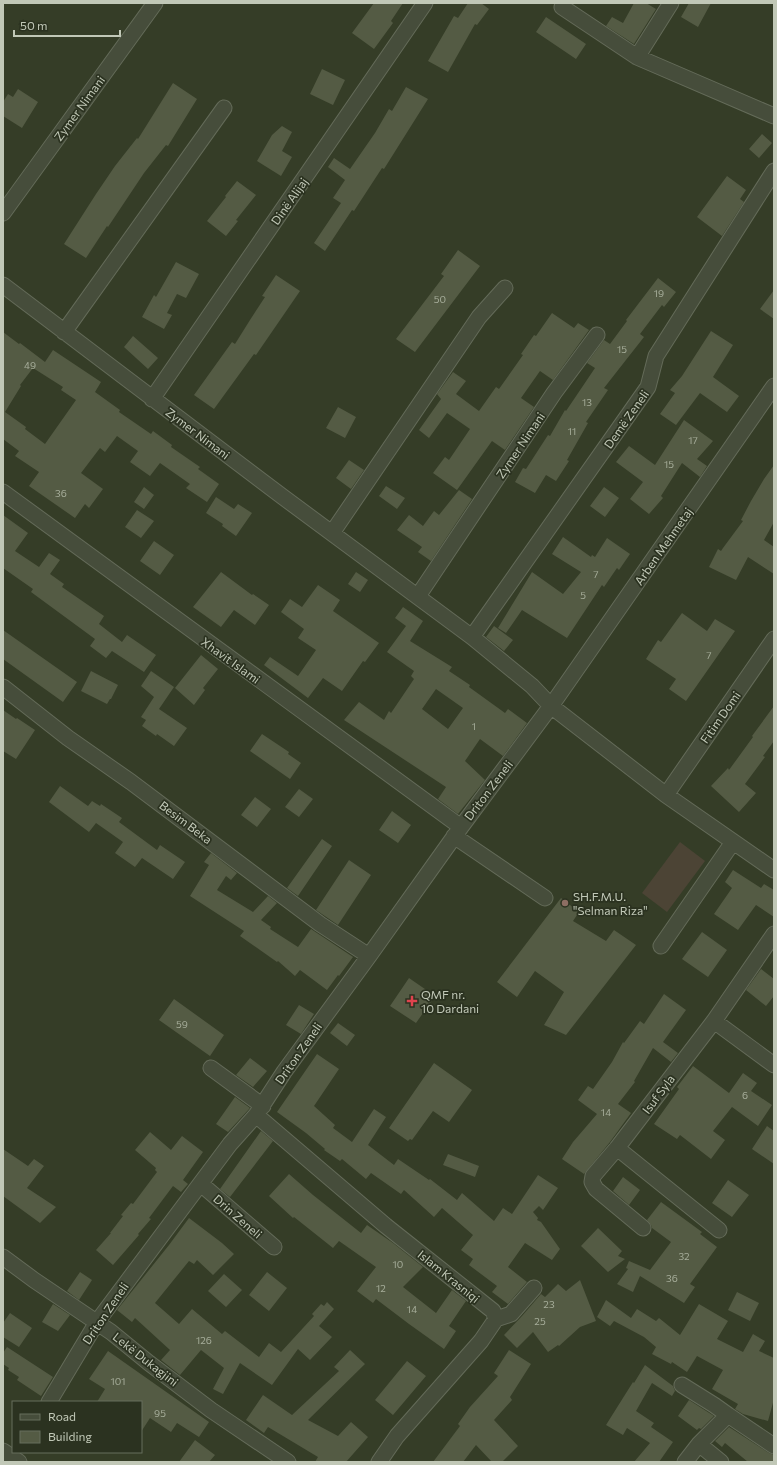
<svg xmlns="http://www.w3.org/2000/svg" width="777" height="1465" font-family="Commissioner,sans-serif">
	<rect width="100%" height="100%" fill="#353d27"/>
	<!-- pitch -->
	<path fill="#4c4435" d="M680,842L705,861L667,912L642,893Z"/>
	<!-- building -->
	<path fill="#545b44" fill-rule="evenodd" d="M374,3H403L391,21L393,23L374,49L352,33Z
		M468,3H481L489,9L477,25L475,24L448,72L428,61L454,16L458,18Z
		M634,3H646L656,9L634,44L606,26L612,17L623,23Z
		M689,3H711L698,27L681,17Z
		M546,17L586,44L576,59L536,32Z
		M322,69L345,80L333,105L310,94Z
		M173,83L197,99L168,146L166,145L144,173L108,227L107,226L86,258L64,244L96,194L115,166L137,138L138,139Z
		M406,87L428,99L384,169L382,168L354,211L352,210L325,251L314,243L341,203L333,198L345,180L328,167L334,158L350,169L375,133L389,109L392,111Z
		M18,89L38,102L22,128L3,116V102L8,94L13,97Z
		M282,126L292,132L282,151L292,157L281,176L257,161L272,135Z
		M762,134L772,143L759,158L749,149Z
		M727,176L746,190L740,199L744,202L722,236L697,217Z
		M237,181L256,195L236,220L238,221L226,236L207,221L226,197L225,196Z
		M458,250L480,266L415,352L396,339L444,276L441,274Z
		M176,262L199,274L186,298L177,294L167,313L172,315L164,329L142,317L154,295L156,297Z
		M276,275L300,291L256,355L254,354L214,409L194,395L232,342L235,344L250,320L265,297L262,296Z
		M658,278L676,292L664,307L662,305L640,334L644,337L604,388L608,390L586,422L588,423L567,460L569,461L556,481L546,475L535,493L515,482L523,468L526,469L548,435L550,436L565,410L566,411L595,368L587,363L604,340L610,344L627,321L626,320Z
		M774,290V319L760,309Z
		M552,313L574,328L578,323L589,330L553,380L540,371L521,398L534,407L505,450L492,441L457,490L433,473L445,457L449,460L470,429L447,413L429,438L419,430L441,399L437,394L453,372L466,381L456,394L479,411L496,387L499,389L523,355L521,354L534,335L536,336Z
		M711,331L733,345L713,377L739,396L727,412L700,393L676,425L660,414L675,393L670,390L682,376Z
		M3,332L19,344L20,343L45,362L53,350L101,382L95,392L120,410L119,412L151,434L153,431L172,445L171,447L200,467L198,469L219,484L207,502L186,488L190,484L160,463L150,476L130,462L138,451L117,436L105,452L100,448L81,473L103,489L89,508L85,504L75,518L29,486L39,472L15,456L19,451L3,439ZM33,368L63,387L61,390L76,400L45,444L25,429L26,427L5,412L21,386L20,385Z
		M133,336L158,358L148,369L124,347Z
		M338,407L356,417L345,438L326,428Z
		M684,420L713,441L697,459L707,466L700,477L682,463L661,496L663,498L649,514L630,499L643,482L616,462L629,446L655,465Z
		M349,460L364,470L351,489L336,478Z
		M774,465V522L764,540L774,547V574L748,557L736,580L709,567L718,549L721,551L723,548L743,521L741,520L751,501L764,479Z
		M386,486L405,498L397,509L379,496Z
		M144,487L154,495L144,509L134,502Z
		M604,487L619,498L605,517L590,506Z
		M459,490L472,499L431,561L418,552L422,547L397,530L409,515L423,526L434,511L439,515Z
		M216,497L234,509L238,504L252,513L236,536L222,526L223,524L206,513Z
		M137,510L154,521L141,538L125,527Z
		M3,515L28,533L15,551L39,567L49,553L60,560L50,574L64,584L62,587L104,616L99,624L122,642L127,635L156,655L144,672L112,651L106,658L90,646L95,639L31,592L33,589L3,568Z
		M563,537L591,557L592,555L595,557L607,538L630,554L619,570L617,568L604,587L602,585L567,638L522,610L506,633L498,628L532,572L563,594L581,572L552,554Z
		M154,541L174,555L160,575L140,561Z
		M221,572L252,595L253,594L269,605L255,625L234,610L221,627L193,607Z
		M356,572L368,580L360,592L348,584Z
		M318,585L340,600L333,611L379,643L365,662L363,661L342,691L323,678L308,698L264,665L270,657L298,676L316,650L298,638L304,629L281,612L290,599L302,607Z
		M403,607L423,621L410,641L452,667L449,671L470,685L469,687L505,713L508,709L527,723L503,756L480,739L465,761L485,780L458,814L438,799L446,787L344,720L359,702L384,720L389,711L391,713L414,679L411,676L414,671L387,652L406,626L395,618ZM436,689L463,708L448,729L422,709Z
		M682,613L707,631L715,619L735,631L686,701L669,689L676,679L646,659L658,640L661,642Z
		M494,626L513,640L504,651L486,637Z
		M3,630L77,682L63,702L3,659Z
		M201,655L218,669L203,688L205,690L194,705L175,688Z
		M91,671L118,685L111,699H110L107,704L81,691Z
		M151,671L174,687L159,709L187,728L174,746L157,734L156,736L142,726L146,720L141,717L154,697L141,686Z
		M774,706V741L763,756L765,757L745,784L756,793L739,812L711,786L728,768L729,770L753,737L752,736Z
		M3,710L16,719L17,718L35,730L16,759L3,751Z
		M262,734L289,752L288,754L301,763L290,779L250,751Z
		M60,786L88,806L92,801L100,806L101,804L122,818L119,822L157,850L160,845L185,862L173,879L142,858L135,867L115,853L123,842L96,823L89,832L49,802Z
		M299,789L313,799L299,817L285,807Z
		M255,797L271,809L257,827L241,815Z
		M392,811L411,825L398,843L379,830Z
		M322,839L332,846L298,896L287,888Z
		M211,853L237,873L231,880L226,876L217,890L253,912L268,896L277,903L261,920L271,927L270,929L298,947L311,929L353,957L339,976L338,975L327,990L300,970L295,976L278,961L277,962L240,936L244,931L190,896L209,865L204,862Z
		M349,860L371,875L338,925L316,910Z
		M733,870L761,888L764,884L774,890V917L756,905L738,930L714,914L732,888L725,882Z
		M561,898L579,912L573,921L606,941L614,930L636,945L566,1035L544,1025L564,992L535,971L517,997L497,982Z
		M702,932L727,950L708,977L682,959Z
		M761,969L774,979V996L766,1006L746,990Z
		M409,978L435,996L416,1023L390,1006Z
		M664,994L686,1010L663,1042L678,1053L671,1062L653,1048L634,1081L635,1082L618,1104L631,1113L610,1142L584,1174L562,1159L573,1142L597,1114L578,1100L588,1086L593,1089L612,1062L623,1042L624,1043L640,1021L644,1024Z
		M174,999L224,1035L210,1056L159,1020Z
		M299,1005L314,1014L301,1034L286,1025Z
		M338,1023L355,1035L347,1046L330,1033Z
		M317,1054L339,1069L314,1106L335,1125L333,1128L352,1142L374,1109L386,1117L368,1145L394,1165L398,1159L429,1180L430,1179L457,1200L462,1193L494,1221L503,1208L512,1214L538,1175L558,1188L543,1210L539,1206L533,1212L538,1218L537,1220L541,1222L560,1249L552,1260L525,1243L508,1267L527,1282L508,1304L492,1292L497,1286L469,1265L473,1259L461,1250L473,1235L442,1208L434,1217L404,1190L401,1194L371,1173L366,1179L342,1159L340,1161L324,1150L325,1149L306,1133L277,1112Z
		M250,1058L267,1071L253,1087L236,1075Z
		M434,1063L472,1090L449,1122L433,1111L412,1140L410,1139L408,1141L389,1128Z
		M693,1066L729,1093L743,1073L757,1083L751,1091L772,1105L758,1126L732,1107L713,1131L725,1140L711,1159L680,1135L677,1139L654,1124L679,1089L677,1087Z
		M235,1097L250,1108L228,1132L216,1124Z
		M767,1126L774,1131V1164L752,1149Z
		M261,1131L273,1141L230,1197L220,1189Z
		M150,1132L171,1150L182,1136L203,1152L183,1180L188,1184L181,1192L173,1186L149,1218L151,1219L138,1234L139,1235L113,1265L96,1250L111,1233H110L123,1216L121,1215L131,1203L133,1204L157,1172L155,1170L156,1168L135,1150Z
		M3,1149L28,1166L34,1159L44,1166L27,1188L56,1207L40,1223L3,1196Z
		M448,1154L479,1166L475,1177L443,1165Z
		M289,1174L313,1195L361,1233L367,1225L393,1243L423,1267L403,1287L436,1313L452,1290L466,1301L449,1326L456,1331L444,1349L409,1324L376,1299L373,1303L357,1291L376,1267L339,1241L333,1248L294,1217L293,1218L269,1196Z
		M623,1177L640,1190L629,1205L613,1191Z
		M728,1180L749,1195L732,1217L712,1203Z
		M661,1202L702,1232L700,1234L717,1247L690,1284L695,1287L684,1303L640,1276L633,1292L617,1284L628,1269L626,1268L629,1261L650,1270L671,1242L652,1228L651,1225L647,1220Z
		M189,1218L222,1243L234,1254L213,1275L197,1260L194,1264L189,1261L155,1303L179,1324L192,1309L222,1334L225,1331L259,1357L269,1343L281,1352L314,1316L312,1314L321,1304L324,1306L327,1302L334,1309L319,1326L332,1337L310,1360L298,1349L272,1385L240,1363L223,1394L213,1389L224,1368L201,1350L180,1375L161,1360L170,1350L135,1318L132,1322L117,1310L169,1245Z
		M598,1228L622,1251L618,1256L625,1259L608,1272L581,1246Z
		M80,1272L92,1280L79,1300L67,1291Z
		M267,1272L287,1288L269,1311L249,1295Z
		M224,1274L242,1290L226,1307L208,1291Z
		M580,1280L596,1321L580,1327L559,1346L558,1345L548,1352L533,1332L517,1348L504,1335L522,1316L541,1294L545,1297L558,1284L566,1291Z
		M737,1292L759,1303L750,1321L728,1310Z
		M606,1300L631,1318L637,1309L656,1321L659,1318L680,1335L699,1304L728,1321L717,1339L743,1352L753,1334L765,1341L759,1351L774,1358V1399L768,1421L743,1414L735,1409L738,1404L712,1389L723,1370L697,1356L687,1372L672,1362L671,1364L652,1354L656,1347L644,1337L614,1321L610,1326L597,1317Z
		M53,1304L70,1315L58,1331L42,1322Z
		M10,1313L32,1328L19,1347L3,1337V1323Z
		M7,1347L53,1377L41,1396L17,1380L19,1377L8,1370L9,1368L3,1364V1353Z
		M350,1350L365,1364L308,1420L338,1436L351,1422L368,1437L346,1462H315L318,1457L268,1427L264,1433L246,1420L263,1395L292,1415L339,1371L334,1367Z
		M509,1350L531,1364L510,1397L512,1400L494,1420L518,1446L502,1462H492L476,1445L463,1462H433L460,1426L458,1424L470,1407L498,1376L494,1373Z
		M108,1351L209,1422L199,1437L177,1423L171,1432L150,1418L141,1432V1402H97L105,1389L89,1379Z
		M407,1361L426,1376L393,1415L375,1400Z
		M645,1365L673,1386L675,1391L672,1396L652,1383L636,1411L654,1423L651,1427L673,1442L659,1462H634L650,1443L627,1428L623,1435L606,1425L633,1382L634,1383Z
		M689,1400L714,1416L701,1429L699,1428L697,1430L678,1416Z
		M729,1427L769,1453L774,1455V1462H748L725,1443L722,1447L715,1441Z
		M195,1440L215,1455L209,1462H179Z"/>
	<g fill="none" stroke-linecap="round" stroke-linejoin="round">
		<!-- street casing -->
		<g stroke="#646b59" stroke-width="17">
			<path id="street" d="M564,3L562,7L637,57
				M671,3L637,57L774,116
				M3,213L155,3
				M3,285L283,497L472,637L532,686L551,706L666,795L774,870
				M64,332L224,108
				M152,399L425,3
				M3,492L461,827
				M332,533L479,317L505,288
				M418,596L554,393L597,335
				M472,637L648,387L656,356L774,171
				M3,687L68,738L131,782L320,924L369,956
				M666,795L774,639
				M454,836L545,898
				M661,946L733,842
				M714,1021L774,1065
				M211,1068L263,1106
				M256,1115L386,1226L493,1311L496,1319L481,1341L397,1436L379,1462
				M617,1148L593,1176L592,1182L596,1189L643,1228
				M201,1184L274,1247
				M719,1230L617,1148L714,1021L774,934
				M3,1257L34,1280L111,1332L149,1363L211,1410L288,1462
				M496,1319L511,1314L534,1288
				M682,1385L714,1405L728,1415L699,1444L685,1462
				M49,1402L97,1322L230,1144L256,1115L284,1072L369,956L461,827L551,706L774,386
				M728,1415L774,1446
				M699,1444L721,1462
				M3,1451L19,1462"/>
		</g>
		<!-- street -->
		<use href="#street" stroke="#464d3b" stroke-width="15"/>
	</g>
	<!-- markers -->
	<circle fill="#8d6e63" stroke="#2b3220" stroke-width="1.5" cx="565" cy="903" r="4"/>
	<path fill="#e0444e" stroke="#2b3220" stroke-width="1.5" d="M410 995h4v4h4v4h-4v4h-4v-4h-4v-4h4z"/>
	<g text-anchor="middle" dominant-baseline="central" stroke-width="3.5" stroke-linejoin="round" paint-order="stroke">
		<!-- number labels -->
		<g font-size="10" fill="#a6ad9a">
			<text x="659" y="293">19</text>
			<text x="440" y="299">50</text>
			<text x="622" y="349">15</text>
			<text x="30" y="365">49</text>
			<text x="587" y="402">13</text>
			<text x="572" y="431">11</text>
			<text x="693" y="440">17</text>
			<text x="669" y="464">15</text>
			<text x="61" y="493">36</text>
			<text x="596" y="574">7</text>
			<text x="583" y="595">5</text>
			<text x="709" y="655">7</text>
			<text x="474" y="726">1</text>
			<text x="182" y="1024">59</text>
			<text x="745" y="1095">6</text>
			<text x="606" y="1112">14</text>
			<text x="684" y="1256">32</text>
			<text x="398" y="1264">10</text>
			<text x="672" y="1278">36</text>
			<text x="381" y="1288">12</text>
			<text x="549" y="1304">23</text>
			<text x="412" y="1309">14</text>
			<text x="540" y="1321">25</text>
			<text x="204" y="1340">126</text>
			<text x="118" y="1381">101</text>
			<text x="160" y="1413">95</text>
		</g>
		<!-- street labels -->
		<g font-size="12" fill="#c1c8b7" stroke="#2b3220">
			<text transform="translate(79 108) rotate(-54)">Zymer Nimani</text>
			<text transform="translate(289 201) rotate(-55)">Dinë Alijaj</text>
			<text transform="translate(626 419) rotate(-55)">Demë Zeneli</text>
			<text transform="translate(198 433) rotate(37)">Zymer Nimani</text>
			<text transform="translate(520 445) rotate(-56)">Zymer Nimani</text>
			<text transform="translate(663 546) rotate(-55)">Arben Mehmetaj</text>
			<text transform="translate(231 660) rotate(36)">Xhavit Islami</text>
			<text transform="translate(720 717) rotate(-55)">Fitim Domi</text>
			<text transform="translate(488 790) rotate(-53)">Driton Zeneli</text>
			<text transform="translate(186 822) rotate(37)">Besim Beka</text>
			<text transform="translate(298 1053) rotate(-55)">Driton Zeneli</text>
			<text transform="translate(658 1094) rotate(-53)">Isuf Syla</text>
			<text transform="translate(238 1216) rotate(41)">Drin Zeneli</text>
			<text transform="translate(449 1276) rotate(39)">Islam Krasniqi</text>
			<text transform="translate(105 1313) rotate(-56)">Driton Zeneli</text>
			<text transform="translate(146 1359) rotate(38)">Lekë Dukagjini</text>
		</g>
		<!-- poi labels -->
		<g font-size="12" fill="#c1c8b7" stroke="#2b3220" text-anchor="start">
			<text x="573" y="896">SH.F.M.U.<tspan x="573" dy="14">"Selman Riza"</tspan></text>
			<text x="421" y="994">QMF nr.<tspan x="421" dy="14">10 Dardani</tspan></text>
		</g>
	</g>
	<!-- border -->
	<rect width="777" height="1465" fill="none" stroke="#c1c8b7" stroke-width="8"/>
	<!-- legend -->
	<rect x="12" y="1401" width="130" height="52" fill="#2b3220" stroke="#676e5c"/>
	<rect x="20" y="1414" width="20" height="6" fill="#464d3b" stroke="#676e5c"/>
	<text x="48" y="1421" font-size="12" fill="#c1c8b7">Road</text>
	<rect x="20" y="1431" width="20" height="12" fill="#545b44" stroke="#676e5c"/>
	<text x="48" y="1441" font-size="12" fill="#c1c8b7">Building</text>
	<!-- scale -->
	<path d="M14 30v6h106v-6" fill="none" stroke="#c1c8b7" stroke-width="2"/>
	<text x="20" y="30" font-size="12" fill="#c1c8b7" stroke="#2b3220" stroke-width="3" paint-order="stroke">50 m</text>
</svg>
